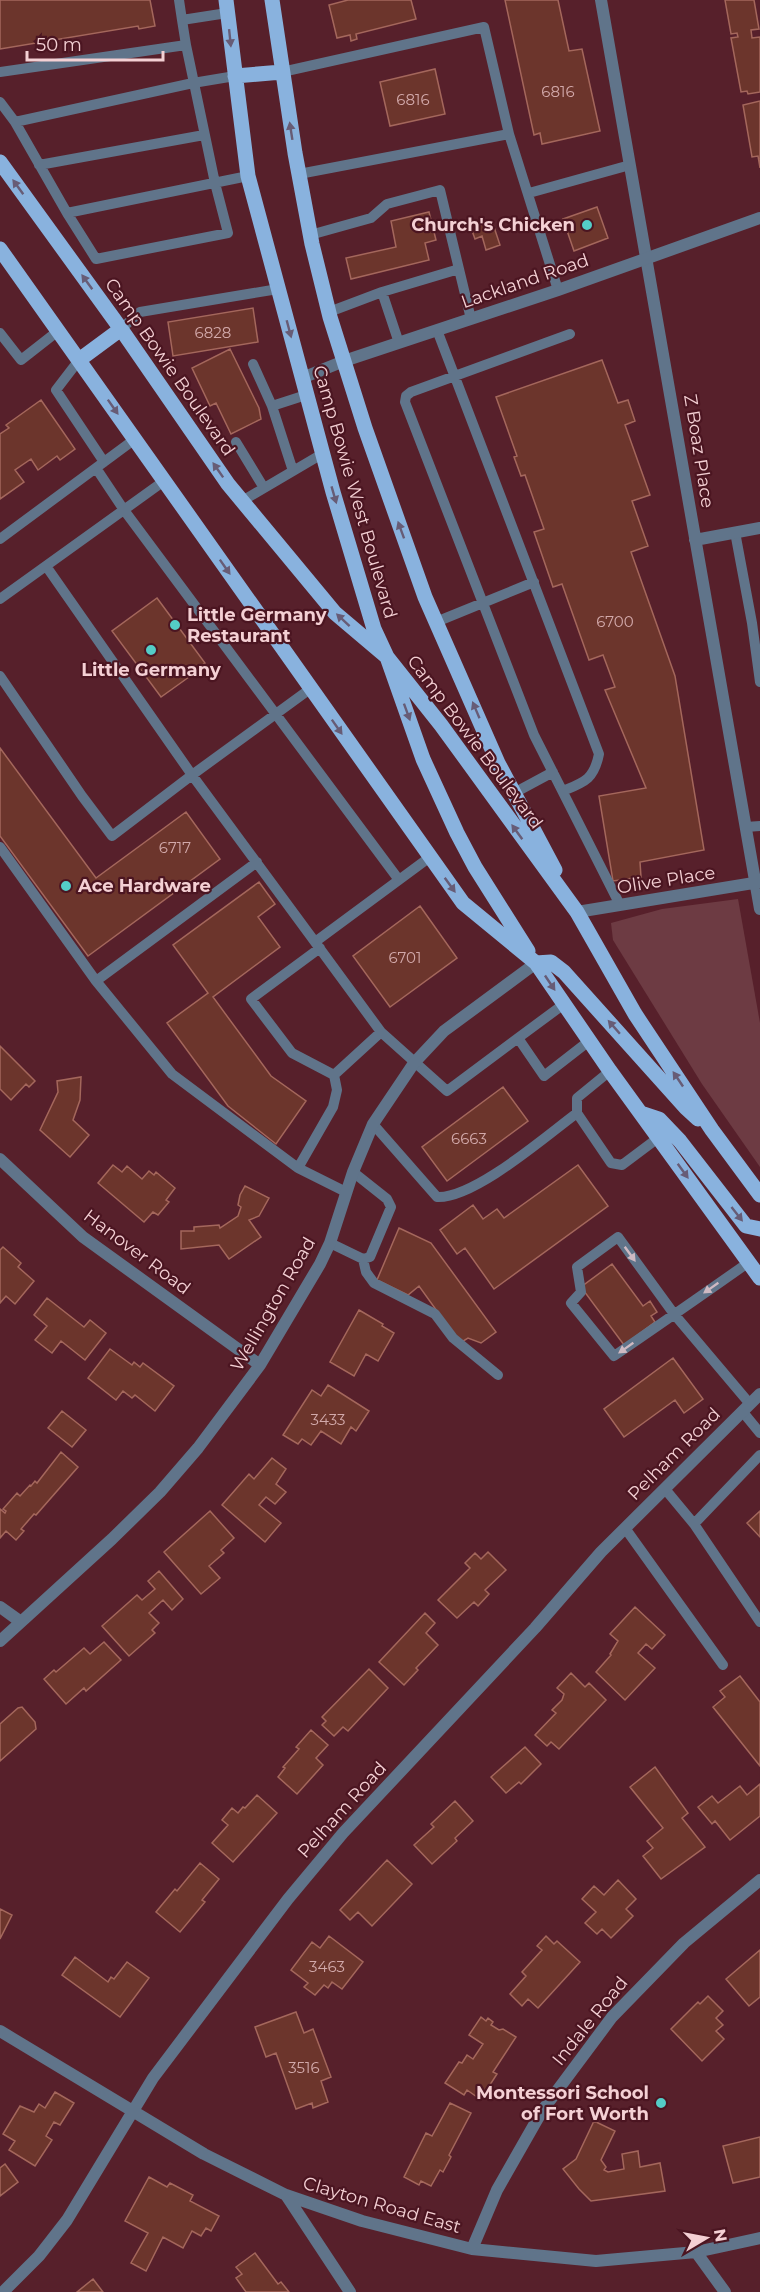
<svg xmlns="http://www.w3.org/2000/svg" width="760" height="2292" font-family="Montserrat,sans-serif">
	<rect width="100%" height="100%" fill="#57202b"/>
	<!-- green -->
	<path fill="#6d3b43" d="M738,899L760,1023V1167L702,1084L613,940L611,923L662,909Z"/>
	<!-- building -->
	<path fill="#6c352c" stroke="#a4675c" stroke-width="1.5" d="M0,0H150L155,26L139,29L138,26L0,49Z
		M348,0H411L416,19L356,34L357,39L351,41L350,35L337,38L329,5Z
		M505,0H558L569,51L582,49L600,131L542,144L540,133L534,135Z
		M725,0H754L759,29L751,30L752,38L760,37V92L748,94L747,91L741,92L731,38L738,37L737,33L731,34Z
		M435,69L445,114L390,126L380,82Z
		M760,101V168L758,156L752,157L743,105Z
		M597,207L608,238L574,251L563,219Z
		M429,212L436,240L425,243L429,260L351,279L346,258L396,247L391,221Z
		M492,221L500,245L486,250L482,236L475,239L471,228Z
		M253,308L258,342L173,356L168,322Z
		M230,349L259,408L261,419L231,434L216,403L210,406L192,368Z
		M602,360L618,403L628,400L635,421L625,425L650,495L632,501L648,546L631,552L675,676L704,850L640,862L641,877L613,881L599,796L646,788L605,690L615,687L603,655L589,660L562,584L553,587L534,532L544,529L525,475L521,476L514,457L517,456L496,397Z
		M41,400L75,449L60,460L57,456L38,470L31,459L15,470L24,482L0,499V434L9,428L6,425Z
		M157,598L205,663L188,676L189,677L161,697L112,631Z
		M0,748L96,878L186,812L220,859L88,956L0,836Z
		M259,882L275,904L258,917L280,947L213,997L271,1076L306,1101L276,1144L228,1106L167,1023L208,993L173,945Z
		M420,906L457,958L390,1007L353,956Z
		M0,1046L35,1081L29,1087L26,1084L11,1100L0,1089Z
		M81,1077L80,1100L73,1120L89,1135L70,1157L40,1130L58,1092L57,1081Z
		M503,1087L528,1121L447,1181L422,1147Z
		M113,1165L122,1172L127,1166L142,1179L149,1171L154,1175L156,1172L175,1188L166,1200L169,1202L158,1215L153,1212L144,1222L98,1183Z
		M578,1165L608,1206L494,1289L465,1248L457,1254L440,1230L473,1205L483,1219L497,1209L504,1218Z
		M245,1186L269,1198L259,1216L249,1220L261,1237L229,1259L219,1245L181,1249V1231H194V1227L219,1225L220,1228L238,1216L241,1207L238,1205L240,1195Z
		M399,1228L431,1243L496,1332L481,1343L468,1338L460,1343L419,1286L408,1295L377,1280Z
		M3,1247L21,1263L18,1267L34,1281L15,1304L6,1296L0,1303V1250Z
		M612,1264L643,1306L650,1301L657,1312L651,1316L655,1322L624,1345L581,1287Z
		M47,1298L84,1327L90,1320L106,1333L85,1360L61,1341L52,1353L35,1340L47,1326L34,1315Z
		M359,1310L383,1324L382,1326L394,1333L378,1361L366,1354L354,1376L330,1362Z
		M110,1349L132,1365L134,1362L140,1367L143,1363L174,1386L155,1411L135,1395L132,1398L123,1391L116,1400L88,1378Z
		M673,1358L703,1399L684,1413L675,1400L624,1437L604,1409Z
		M328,1385L369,1411L356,1431L351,1427L341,1444L321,1431L311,1445L302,1439L298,1444L283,1435L312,1390L321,1396Z
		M62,1411L86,1430L72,1447L48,1428Z
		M61,1452L78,1467L36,1515L34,1514L21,1529L24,1531L16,1540L6,1531L0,1538V1509L5,1513L6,1511L3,1509L17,1493L20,1496L30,1485L31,1486L35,1481L37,1483Z
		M272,1458L286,1469L276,1484L286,1492L275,1504L266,1497L259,1505L281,1523L265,1542L222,1505L249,1474L254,1479Z
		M210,1511L234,1538L221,1550L224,1553L209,1566L220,1578L201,1594L164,1552Z
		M760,1511V1537L747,1523Z
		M488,1552L506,1570L485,1590L489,1594L478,1606L474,1602L457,1618L438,1600L470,1568L465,1563L475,1553L481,1559Z
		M159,1571L183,1599L172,1610L163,1600L149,1613L159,1623L152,1630L155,1633L129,1656L102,1626L137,1595L142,1600L155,1589L148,1581Z
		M635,1607L665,1635L652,1649L646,1644L638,1653L655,1668L625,1700L596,1672L611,1655L610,1654L618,1641L610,1634Z
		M425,1613L435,1623L426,1633L438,1645L416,1668L418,1670L404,1685L379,1662Z
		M104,1642L121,1660L86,1691L84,1688L66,1704L44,1679L54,1670L56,1672L84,1648L90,1654Z
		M369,1669L388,1688L348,1731L343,1727L334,1736L322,1725L326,1721L322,1717Z
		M571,1673L585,1687L589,1683L606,1700L559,1749L551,1742L547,1746L535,1735L556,1713L552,1710L562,1700L564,1694L557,1688Z
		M740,1676L760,1702V1766L713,1707L725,1697L720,1691Z
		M22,1707L35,1722L36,1729L0,1761V1724L18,1708Z
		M311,1730L328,1745L316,1758L323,1765L297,1794L278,1777L285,1768L283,1767L299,1749L296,1747Z
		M525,1747L541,1764L521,1784L519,1782L506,1793L491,1777Z
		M655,1767L688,1813L682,1818L705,1847L661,1879L643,1856L653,1848L647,1841L663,1828L630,1787Z
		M760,1784V1816L730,1840L715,1821L712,1824L698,1807L712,1796L718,1803L740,1786L747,1795Z
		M257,1795L277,1813L233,1862L212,1843L228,1825L222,1820L232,1808L238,1813L243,1807L245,1808Z
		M455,1801L473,1821L455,1838L457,1841L432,1864L414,1845L434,1827L431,1824Z
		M387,1860L412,1884L372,1926L358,1912L350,1920L340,1910Z
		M200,1863L219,1879L202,1900L205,1902L180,1932L156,1912L175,1889L177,1891Z
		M618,1880L636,1899L626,1909L633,1916L611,1938L602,1929L597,1934L585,1923L596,1912L582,1899L594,1886L604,1895Z
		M0,1909L12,1915L0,1939Z
		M329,1936L363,1962L342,1989L332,1982L328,1988L324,1985L315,1995L304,1987L308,1983L291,1970L312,1942L320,1948Z
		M546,1936L554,1944L557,1941L580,1962L538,2008L528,1999L522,2006L510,1994L526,1976L522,1972L542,1950L537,1946Z
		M760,1950V1997L749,2006L726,1979Z
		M75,1957L108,1982L111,1977L114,1979L127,1962L149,1978L120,2017L62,1975Z
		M708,1996L723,2011L716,2018L723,2025L716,2031L724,2039L702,2061L671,2029L698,2002L700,2004Z
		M296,2012L304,2033L313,2029L331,2077L321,2081L328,2102L313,2108L312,2103L296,2109L276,2053L266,2057L255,2027Z
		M481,2017L486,2021L488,2018L493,2022L491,2025L499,2030L503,2029L516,2037L493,2072L497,2074L486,2091L482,2088L477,2097L467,2090L464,2095L445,2083L459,2062L462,2063L467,2055L473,2059L483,2044L469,2035Z
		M55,2092L74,2103L60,2125L54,2122L46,2136L52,2140L35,2166L9,2150L15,2141L3,2134L20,2106L34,2112L39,2104L45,2108Z
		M450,2103L471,2113L449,2155L451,2157L443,2172L440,2170L431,2186L421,2181L419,2185L404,2177L426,2133L432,2136Z
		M594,2121L615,2131L601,2160L606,2167L604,2170L608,2172L624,2169L622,2154L638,2151L640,2167L660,2163L665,2191L591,2201L579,2189L563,2169L576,2159Z
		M760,2137V2177L733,2183L723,2146Z
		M5,2164L18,2182L0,2196V2168Z
		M149,2177L167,2187L170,2183L193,2195L190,2201L219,2216L211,2231L206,2228L201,2236L192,2231L183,2248L163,2237L146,2271L131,2263L148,2233L125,2221Z
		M255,2253L278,2284L281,2282L289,2292H246L236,2278L242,2274L236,2267Z
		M93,2279L103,2292H77Z"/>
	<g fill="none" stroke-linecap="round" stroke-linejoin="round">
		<!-- service -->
		<path stroke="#60748a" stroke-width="10" d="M179,0L182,20L227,13
			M0,72L186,45L182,20
			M282,72L484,27L509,134L299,174
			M0,102L15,122L193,83L235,76
			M15,122L67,213L248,176
			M509,134L558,290
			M39,165L204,135
			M529,193L630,165
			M67,213L96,259L228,233L215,183L186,45
			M310,235L371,218L387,204L440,190L471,319
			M382,292L399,343
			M329,312L382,292L459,269
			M121,329L140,312L278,289
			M437,330L599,754C594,779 585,782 563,791
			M0,333L21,360L58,331
			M570,334L411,392L406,396L405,402L534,735L620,905
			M79,360L56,390L104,462
			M253,364L272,406
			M236,442L264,488
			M96,468L124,510L399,880
			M293,471L272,406L306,395
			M242,501L322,454
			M735,532L752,623L760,682
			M0,539L135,439
			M46,566L192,775L315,942L430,857
			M0,599L164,481
			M436,622L534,582
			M0,676L82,796L112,836L192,775L310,689
			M514,793L553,772
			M746,827L760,826
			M0,847L96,981
			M257,862L96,981L172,1074L298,1168
			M315,942L381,1032L447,1091L518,1038
			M320,948L251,999L292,1053L334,1075L337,1090L333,1107L298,1168L346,1192
			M564,1004L518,1038L544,1076L589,1041
			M610,1071L577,1098V1113L611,1163L622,1165L658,1138
			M334,1075L381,1032
			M373,1124L437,1197C474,1199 546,1136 577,1113
			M330,1243L363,1259L370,1257L391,1207L387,1199L353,1172
			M363,1259L366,1272L374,1283L435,1314L453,1338L498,1375
			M749,1262C704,1294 659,1325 614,1356L571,1303L581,1292L577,1267L618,1237L674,1314L750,1404
			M742,1411L760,1433
			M760,1455L694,1524L760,1622
			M665,1489L694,1524
			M625,1528L723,1665"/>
		<!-- minor -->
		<path stroke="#60748a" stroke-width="12" d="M601,0C655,303 708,606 760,909
			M695,540L760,528
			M577,912L760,882
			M0,1159L83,1237L260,1365
			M0,1607L21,1622
			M0,1641L112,1539L160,1492L198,1448L260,1365L320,1264L330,1243L353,1172L373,1124L414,1063L444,1031L536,963
			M0,2031L204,2154L286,2195L362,2221L472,2249L596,2261L696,2252L760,2238
			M286,2195L350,2292
			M472,2249L497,2190L542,2111L612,2017L684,1943L760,1880
			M696,2252L725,2292
			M3,2292L39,2256L67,2220L153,2078L288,1899L343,1833L535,1628L601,1552L760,1394"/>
		<!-- tertiary -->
		<path stroke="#60748a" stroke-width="12" d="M302,378L344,361L558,290L760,218"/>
		<!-- primary -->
		<path stroke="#89b2de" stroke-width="15" d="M226,0L248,176L333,492L374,629L387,657L423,759L457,833L475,867L528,951
			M272,0L295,153L312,244L330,317L365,428L425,597L498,763L555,870
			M235,76L282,72
			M0,162L121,329L228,484L335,613L387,657L441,725L577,912L635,1014L712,1130L760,1195
			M0,249L463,903L536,963L610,1071L760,1278
			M79,360L121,329
			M536,963L551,962L564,972L686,1108L698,1119
			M641,1113L659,1119L680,1141L746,1226L760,1229"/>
	</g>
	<!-- one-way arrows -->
	<defs><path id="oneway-solid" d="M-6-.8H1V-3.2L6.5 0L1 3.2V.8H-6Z" transform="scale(1.5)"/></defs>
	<g fill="#675c76">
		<use href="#oneway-solid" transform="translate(230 38) rotate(84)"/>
		<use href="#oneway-solid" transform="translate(291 131) rotate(-99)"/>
		<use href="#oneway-solid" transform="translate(18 187) rotate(-126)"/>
		<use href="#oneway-solid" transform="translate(87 282) rotate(-126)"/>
		<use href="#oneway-solid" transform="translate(289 329) rotate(75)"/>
		<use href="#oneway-solid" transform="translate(113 407) rotate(55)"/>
		<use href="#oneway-solid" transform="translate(218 470) rotate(-125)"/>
		<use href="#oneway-solid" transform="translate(334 495) rotate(74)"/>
		<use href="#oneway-solid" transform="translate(401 530) rotate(-110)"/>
		<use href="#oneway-solid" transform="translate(225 567) rotate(55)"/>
		<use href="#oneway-solid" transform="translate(343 620) rotate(-137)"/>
		<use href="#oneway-solid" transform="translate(476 710) rotate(-113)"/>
		<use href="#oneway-solid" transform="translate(407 712) rotate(70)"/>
		<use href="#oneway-solid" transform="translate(337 727) rotate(55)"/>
		<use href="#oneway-solid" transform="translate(517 832) rotate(-126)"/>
		<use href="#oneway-solid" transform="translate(450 885) rotate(54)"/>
		<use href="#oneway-solid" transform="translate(550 983) rotate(56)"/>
		<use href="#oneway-solid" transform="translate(614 1027) rotate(-131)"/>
		<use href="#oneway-solid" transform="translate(678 1079) rotate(-124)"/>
		<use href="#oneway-solid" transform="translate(683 1171) rotate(54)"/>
		<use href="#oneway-solid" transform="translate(737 1214) rotate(52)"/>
	</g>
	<g fill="#cfb9c2">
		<use href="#oneway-solid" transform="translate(630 1254) rotate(54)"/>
		<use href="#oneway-solid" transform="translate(711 1288) rotate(145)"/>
		<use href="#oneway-solid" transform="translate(626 1348) rotate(145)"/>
	</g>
	<!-- markers -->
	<g fill="#54cdc7" stroke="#4b1521" stroke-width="2">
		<circle cx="587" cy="225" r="6"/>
		<circle cx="175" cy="625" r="6"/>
		<circle cx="151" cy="650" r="6"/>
		<circle cx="66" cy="886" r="6"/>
		<circle cx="661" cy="2103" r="6"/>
	</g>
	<g text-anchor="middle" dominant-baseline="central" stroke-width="4.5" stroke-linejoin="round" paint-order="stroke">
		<!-- number labels -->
		<g font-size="15" fill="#d2a9aa">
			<text x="558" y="91">6816</text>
			<text x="413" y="99">6816</text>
			<text x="213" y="332">6828</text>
			<text x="615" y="621">6700</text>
			<text x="175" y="847">6717</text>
			<text x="405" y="957">6701</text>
			<text x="469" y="1138">6663</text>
			<text x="328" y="1419">3433</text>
			<text x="327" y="1966">3463</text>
			<text x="304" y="2067">3516</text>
		</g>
		<!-- poi labels -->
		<g font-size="18" font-weight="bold" fill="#f4d0d4" stroke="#4b1521" text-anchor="end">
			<text x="575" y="225">Church's Chicken</text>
			<text x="187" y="615" text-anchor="start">Little Germany<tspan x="187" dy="21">Restaurant</tspan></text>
			<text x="151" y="670" text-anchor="middle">Little Germany</text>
			<text x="78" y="886" text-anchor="start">Ace Hardware</text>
			<text x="649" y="2093">Montessori School<tspan x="649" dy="21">of Fort Worth</tspan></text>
		</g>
		<!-- street labels -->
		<g font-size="18" fill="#f4d0d4" stroke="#4b1521">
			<text transform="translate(525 281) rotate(-19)">Lackland Road</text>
			<text transform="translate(170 367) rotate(55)">Camp Bowie Boulevard</text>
			<text transform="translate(699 451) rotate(81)">Z Boaz Place</text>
			<text transform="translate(355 492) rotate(74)">Camp Bowie West Boulevard</text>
			<text transform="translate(475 742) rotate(53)">Camp Bowie Boulevard</text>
			<text transform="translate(666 880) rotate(-9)">Olive Place</text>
			<text transform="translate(137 1252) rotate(37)">Hanover Road</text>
			<text transform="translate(273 1304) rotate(-60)">Wellington Road</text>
			<text transform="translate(674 1454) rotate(-45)">Pelham Road</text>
			<text transform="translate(342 1810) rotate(-48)">Pelham Road</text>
			<text transform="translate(590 2021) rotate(-51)">Indale Road</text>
			<text transform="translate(382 2205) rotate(16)">Clayton Road East</text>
		</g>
	</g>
	<!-- north arrow -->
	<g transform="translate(706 2238) rotate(80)" stroke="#4b1521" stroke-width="4.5" paint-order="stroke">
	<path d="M0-4.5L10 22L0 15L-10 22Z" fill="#f4d0d4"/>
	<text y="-9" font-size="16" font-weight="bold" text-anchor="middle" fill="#f4d0d4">N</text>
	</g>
	<!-- scale -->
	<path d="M27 51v9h136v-9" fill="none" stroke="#f4d0d4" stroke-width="3"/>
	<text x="36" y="51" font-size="18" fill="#f4d0d4" stroke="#4b1521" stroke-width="4.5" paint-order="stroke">50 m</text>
</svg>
